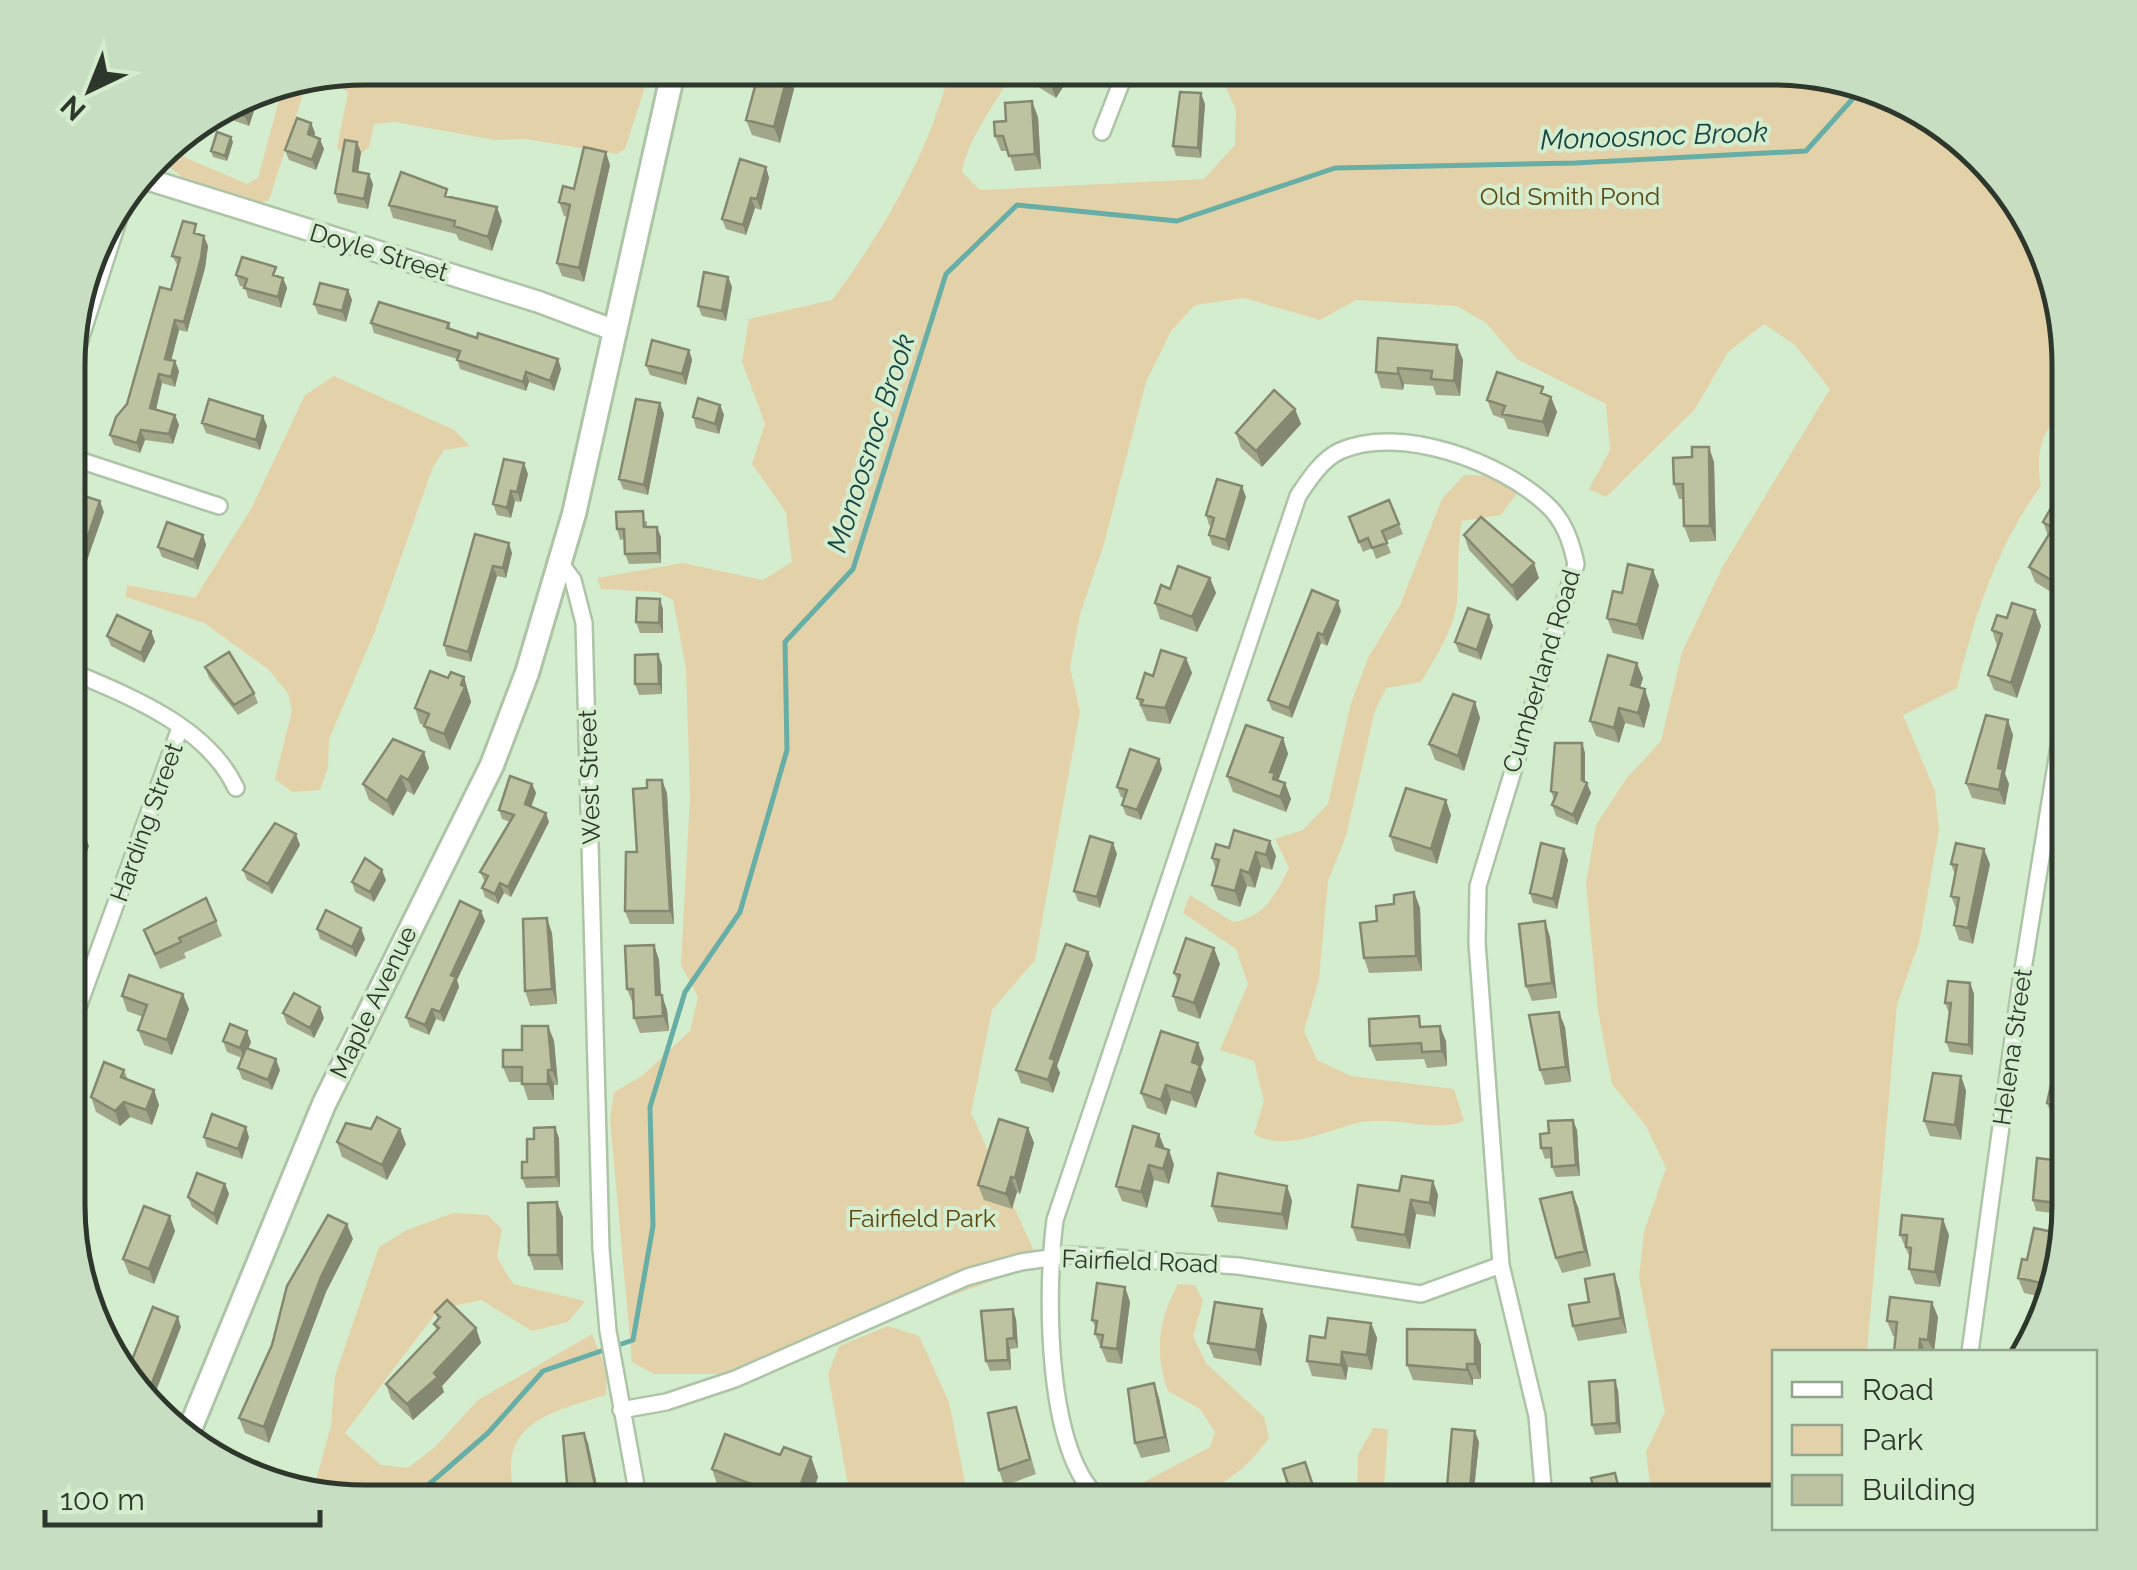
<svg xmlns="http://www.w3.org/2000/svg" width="2137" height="1570" font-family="Raleway,sans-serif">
	<rect width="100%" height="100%" fill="#d5edcf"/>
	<!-- green -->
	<path fill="#e3d2a9" d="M365,68H627L643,74L646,84L625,149L617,154L526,139L495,140L395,122L374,124L369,147L352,161L337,148L348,92L325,79L305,88L269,200C235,213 182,182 159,157L166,149L247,184L258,178L284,81Z
		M950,68H1014C998,103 969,134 962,172L980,190L1204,179L1235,145L1236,110L1222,78L1257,68H1307L1325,79L1368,84L1407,68H1791L1885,90L1954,129L2039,233L2069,346V408C2041,426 2035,454 2041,486C1997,545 1974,617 1957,688L1903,715L1935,791L1939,830L1919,943L1897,1004L1867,1352H1774V1502H1652L1646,1452L1665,1412L1639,1277L1644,1232L1666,1168L1646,1126L1612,1084L1598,1011L1586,884L1596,825L1626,779L1661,741L1682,652L1723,566L1830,389L1795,345L1764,324L1728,352L1695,409L1606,497L1589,489L1610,450L1606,404L1517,359L1486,323L1457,306L1356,300L1320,320L1244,298L1195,305L1171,331L1146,382L1104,544L1080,614L1070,667L1080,712L1035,960L992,1010L971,1113L1040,1264L730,1374H654L632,1362L610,1119L614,1092L642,1076L690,1031L698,997L681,965L690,797L686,668L673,600L657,592L601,589L597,578L683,563L763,580L792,562L786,512L752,464L765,424L742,362L749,319L832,300C882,233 931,150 950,68Z
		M334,376L454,430L470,446L444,450L433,467L375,631L329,739L328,767L320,790L292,792L275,779L292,710L288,693L268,669L204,623L126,597L127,585L195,598L251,509L305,395Z
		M1464,475L1490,476L1518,492L1501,515L1462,521C1457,549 1459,574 1457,601C1454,630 1435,658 1421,682L1386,688L1375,710L1346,836L1328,881L1319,979L1304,1031L1317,1060L1351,1076L1454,1089L1464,1121C1437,1133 1396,1116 1362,1122C1328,1129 1287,1153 1254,1134L1264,1101L1254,1061L1220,1050L1248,984L1236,949L1183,913L1190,895L1233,922C1264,918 1276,894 1289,868L1275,839L1303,830L1328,804L1351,703L1369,656L1400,605L1442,499Z
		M453,1213L488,1215L502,1229L497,1257L513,1284L585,1301L568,1322L532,1331L481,1300L439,1309L345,1433L381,1465L408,1468L435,1447L478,1400L592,1334L607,1371L606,1395C548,1413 492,1424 517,1502H346L312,1494L331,1426L335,1376L379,1247L407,1230Z
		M1178,1284L1195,1285L1203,1301L1193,1336L1206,1363L1264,1417L1269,1438C1230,1492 1191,1502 1128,1502L1129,1490L1210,1447L1215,1432L1200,1409L1168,1391C1154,1352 1158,1321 1178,1284Z
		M888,1326L919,1336L949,1402L969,1502H851L828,1374L839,1346Z
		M1373,1428L1388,1429L1383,1502H1357L1358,1455Z"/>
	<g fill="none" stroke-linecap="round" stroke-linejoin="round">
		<!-- stream -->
		<path stroke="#66aea6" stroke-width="5" d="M422,1502L427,1486L488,1433L543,1371L633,1340L653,1226L650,1107L685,992L740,912L787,750L785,642L853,569L946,274L1017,205L1177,221L1335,168L1575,163L1806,151L1865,85"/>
		<!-- minor casing -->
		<g stroke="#adc4a7" stroke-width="20">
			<path id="minor" d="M1102,132L1127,68
				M70,457L219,506
				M561,564L573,580L584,623L601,1249L608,1331L639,1502
				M70,671C129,696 207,726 236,788
				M70,1029L180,728
				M1970,1352L2020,988L2069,684
				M621,1410L666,1402L735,1379L967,1277L1021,1262L1070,1255L1238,1266L1421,1294L1501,1265
				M1104,1502C1044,1460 1046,1288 1055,1220L1298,496C1308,481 1322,459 1340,451C1400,424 1501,462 1546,504C1564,520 1571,541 1576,564L1478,886L1477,943L1501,1265L1537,1416L1543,1487L1539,1502"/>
		</g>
		<!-- tertiary casing -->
		<g stroke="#adc4a7" stroke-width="25">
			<path id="tertiary" d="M140,177L539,302L616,331
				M70,363L123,197"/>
		</g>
		<!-- secondary casing -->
		<g stroke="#adc4a7" stroke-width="28">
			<path id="secondary" d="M185,1441L324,1104L492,765L527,673L574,514L674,68"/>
		</g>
		<!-- minor -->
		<use href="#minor" stroke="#fff" stroke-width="15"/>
		<!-- tertiary -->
		<use href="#tertiary" stroke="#fff" stroke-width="20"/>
		<!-- secondary -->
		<use href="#secondary" stroke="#fff" stroke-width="22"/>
	</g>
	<!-- wall -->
	<path fill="#a3a78a" d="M1026,68H1075L1056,98L1032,83Z
		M788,74L794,89L780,143L752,135L746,120Z
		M262,87L249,126L232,120L228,110L230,106Z
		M1205,104L1201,158L1176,156L1173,146Z
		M1038,117L1041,169L1015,171L1008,151H1001L995,136Z
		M311,123L315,133L314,136L324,149L316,170L289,160L285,150Z
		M233,142L227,161L213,157L211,151Z
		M361,152L358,172L373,184L368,209L338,203L335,193Z
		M610,165L584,282L562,276L557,263L568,217L564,216L559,202L574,189Z
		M766,167L769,178L761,210L755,208L746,235L726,229L722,219Z
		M450,197L502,221L492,251L459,240L456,234L393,218L389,205Z
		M200,235L208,246L205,268L187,332L179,330L171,360L175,361L179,371L175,387L162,383L156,410L175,415L179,425L173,444L145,440L140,453L114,445L110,435L127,404L171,290L178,266L172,256Z
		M236,275L283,278L287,288L281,308L248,298L245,287L240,286Z
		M728,277L732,287L726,321L702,316L698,306Z
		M348,290L352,300L346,322L318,314L314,304Z
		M371,323H449L451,329L477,338L558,359L561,369L554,391L529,382L526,391L460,369L457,359L374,333Z
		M1457,345L1463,360L1460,396L1436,395L1433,386L1404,384L1403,390L1381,388L1376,372Z
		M689,350L692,360L686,385L650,375L646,365Z
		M1545,395L1551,397L1557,412L1548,437L1508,429L1504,419L1493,415L1487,400Z
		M660,403L664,414L648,495L623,489L619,479Z
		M720,405L724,415L719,434L696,428L693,417Z
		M1295,409L1301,424L1262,467L1241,448L1236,433Z
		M202,423L267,426L260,450L206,433Z
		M1714,462L1716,541L1690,542L1684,526L1683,499H1679L1674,484Z
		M528,474L521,502L515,501L511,518L497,515L493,504Z
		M1246,497L1229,551L1212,545L1209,535L1211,526L1209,525L1206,515Z
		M2069,499V580L2059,597L2035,582L2029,567L2048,536L2043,522L2065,506Z
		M1389,500L1403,534L1386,541L1391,553L1376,559L1372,548L1363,552L1349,517Z
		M647,521V527L661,537V563L629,564L625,554V539L620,540L617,529Z
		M475,534L512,553L506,578L497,576L471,662L447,656L444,645Z
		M203,535L206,545L198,570L162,557L158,547Z
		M1464,535L1539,578L1517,601L1469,550Z
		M1210,578L1216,593L1197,632L1160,619L1155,603L1170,589Z
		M1659,585L1643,640L1613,633L1607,618L1622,593Z
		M1312,590L1341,611L1327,646L1321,643L1292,718L1272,710L1268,700Z
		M663,609V633H640L636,622Z
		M2035,610L2041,626L2017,698L1994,690L1988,675L1997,646L1992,630L2007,618Z
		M1489,615L1493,626L1481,660L1459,652L1455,642Z
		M151,631L155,642L144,663L111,646L107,636Z
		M658,654L662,665V694L639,695L635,684Z
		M1186,658L1192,673L1170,724L1147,721L1137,698L1153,676Z
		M205,667L254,693L258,703L238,715L209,678Z
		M464,677L471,702L450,750L430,741L424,725L420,724L415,708Z
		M1643,678L1640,688L1650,705L1644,728L1625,723L1619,743L1596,736L1590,721Z
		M1475,702L1480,718L1464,771L1435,760L1429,744Z
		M2013,735L2005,774L2009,784L2005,805L1972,798L1966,783Z
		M1283,738L1288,754L1278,781L1285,783L1291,799L1286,812L1233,792L1227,776Z
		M1582,743L1585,753V782L1591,793L1577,825L1556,816L1552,805L1554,800L1551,791Z
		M424,752L429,768L414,795L407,791L393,816L369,800L363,784Z
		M1159,759L1162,769L1141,820L1126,815L1122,805L1124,798L1121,797L1117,787Z
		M532,784L536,793L531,806L549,822L511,897L504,893L498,904L485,897L482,888L485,882L480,872L510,822L502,819L499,810Z
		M667,793L674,924H630L625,911Z
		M1451,815L1437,864L1395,851L1390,836Z
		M300,845L272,894L247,880L243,870Z
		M1229,848L1276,856L1272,870L1261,867L1255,888L1247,886L1240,907L1218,900L1212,885L1216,870L1212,858Z
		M1564,849L1568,860L1557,909L1533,903L1530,893Z
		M1117,854L1100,908L1078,901L1074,891Z
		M1951,864H1990L1973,944L1959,940L1954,925L1957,911L1951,896L1955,875Z
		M386,880L374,902L355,892L352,882Z
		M1414,892L1420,908L1422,971L1369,973L1364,958L1377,921L1394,904Z
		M481,911L485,921L457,980L459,987L444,1022L436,1019L429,1035L410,1027L406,1017Z
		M216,921L222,936L184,953L186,958L160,969L144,930Z
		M317,929L365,939L356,957L320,939Z
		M552,933L557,1004L530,1006L525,991Z
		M1550,937L1557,998L1532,1001L1526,986Z
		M654,945L659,960L661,995L667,1010L669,1031L640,1033L634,1018L633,1004L627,989Z
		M1088,952L1093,965L1057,1066L1060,1073L1053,1093L1021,1083L1016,1070Z
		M1220,964L1200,1019L1178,1011L1173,996L1178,983L1174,973Z
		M2069,973V1024L2065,1023L2062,1013Z
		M1970,983L1974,994L1973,1055L1950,1052L1946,1042L1949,1013L1945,1003Z
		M122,996L189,1009L172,1055L144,1045L138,1030L143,1017L127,1011Z
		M283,1013L324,1018L314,1038L287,1024Z
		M548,1026L554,1041L558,1085H554V1100H528L522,1082H509L503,1067Z
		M1423,1027L1446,1041L1447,1066L1427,1068L1424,1059L1376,1061L1370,1046Z
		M1565,1027L1571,1082L1545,1085L1540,1070Z
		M223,1041L251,1042L248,1049L280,1070L272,1090L242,1079L238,1068L242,1058L227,1052Z
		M1198,1043L1204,1059L1201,1067L1206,1080L1196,1108L1171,1100L1166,1115L1147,1108L1141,1093Z
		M2069,1062V1117L2051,1113L2047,1103Z
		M124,1070L128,1080L154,1090L159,1105L152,1125L130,1117L120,1126L96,1112L91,1097Z
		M1961,1076L1966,1091L1961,1140L1930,1136L1924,1121Z
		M1028,1128L1034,1143L1020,1194L1017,1192L1012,1209L984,1200L978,1185Z
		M1577,1130L1580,1176L1556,1177L1552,1167V1158L1545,1159L1541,1148L1549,1133Z
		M204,1137H249L242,1159L207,1147Z
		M559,1138L560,1187L526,1188L522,1178L527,1162Z
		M337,1142L406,1144L387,1180L342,1157Z
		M1165,1149L1169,1150L1174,1165L1169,1184L1154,1180L1147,1208L1122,1201L1116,1186Z
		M2066,1171L2061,1214L2036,1211L2033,1200Z
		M1433,1181L1438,1195L1435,1217L1416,1214L1410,1249L1357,1241L1352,1227L1399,1191Z
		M225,1184L229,1194L217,1225L192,1207L188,1197Z
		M1287,1186L1292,1201L1287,1230L1218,1222L1212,1206Z
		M1578,1207L1591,1266L1562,1273L1556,1258Z
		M563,1217V1270H534L529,1255Z
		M175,1231L154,1284L129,1274L123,1259Z
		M1900,1235H1949L1940,1287L1915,1284L1909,1269L1910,1258Z
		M2067,1235L2054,1300L2024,1293L2018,1278L2027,1260Z
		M353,1239L326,1292L269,1443L245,1433L239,1418Z
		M1125,1287L1130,1302L1122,1364L1107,1362L1095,1334L1096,1329L1092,1320Z
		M1619,1289L1627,1333L1578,1341L1573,1326L1589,1302Z
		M435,1312L476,1328L481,1343L442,1386L444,1392L413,1420L391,1399L386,1384L437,1331L434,1324L438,1320Z
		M1938,1317L1934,1352H1894L1896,1336H1893L1887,1321Z
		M1016,1319L1018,1348L1010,1349L1011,1370L990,1371L986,1361Z
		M1371,1323L1377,1338L1372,1370L1348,1367L1346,1380L1312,1376L1307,1361L1325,1338Z
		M1267,1325L1261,1366L1214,1358L1208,1343Z
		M1475,1330L1481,1345V1379H1473V1385L1413,1380L1407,1365Z
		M1154,1383L1159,1398L1170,1452L1141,1458L1135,1443Z
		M1618,1390L1621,1433L1595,1435L1592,1425Z
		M1016,1407L1036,1474L1004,1486L999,1470Z
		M1479,1442L1473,1499L1450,1497L1447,1487Z
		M588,1443L600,1500L571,1502L568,1495Z
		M780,1455L811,1457L818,1477L809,1502H752L719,1490L712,1469Z"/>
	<!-- shaded-wall -->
	<path fill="#848870" d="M1059,68H1075L1056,98L1050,83Z
		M788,74L794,89L780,143L774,127Z
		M262,87L249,126L245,116L253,92Z
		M1201,93L1205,104L1201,158L1198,148Z
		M1032,101L1038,117L1041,169L1035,154Z
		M311,123L315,133L311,144L308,134Z
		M231,137L233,142L227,161L225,156Z
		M320,139L324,149L316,170L312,160Z
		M357,142L361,152L357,181L353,171Z
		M606,152L610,165L584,282L579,268Z
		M766,167L769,178L761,210L757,199Z
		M369,174L373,184L368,209L364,199Z
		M751,198L755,208L746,235L743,225Z
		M497,207L502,221L492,251L488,237Z
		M204,236L208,246L205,268L187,332L184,322Z
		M728,277L732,287L726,321L722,311Z
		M283,278L287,288L281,308L278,297Z
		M348,290L352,300L346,322L342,311Z
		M175,320L179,330L169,369L165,359Z
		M1457,345L1463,360L1460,396L1454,381Z
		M689,350L692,360L686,385L682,374Z
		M558,359L561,369L554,391L550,381Z
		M175,361L179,371L175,387L171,377Z
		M1398,368L1404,384L1403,390L1398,374Z
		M526,372L529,382L526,391L523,382Z
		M159,374L162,383L154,418L150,408Z
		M1551,397L1557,412L1548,437L1543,422Z
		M660,403L664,414L648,495L644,485Z
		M720,405L724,415L719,434L715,424Z
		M1295,409L1301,424L1262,467L1256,451Z
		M175,415L179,425L173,444L169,434Z
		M263,416L267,426L260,450L256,440Z
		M141,430L145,440L140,453L137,443Z
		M1709,447L1714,462L1716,541L1710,526Z
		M524,463L528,474L521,502L517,492Z
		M1242,486L1246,497L1229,551L1226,540Z
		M511,491L515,501L511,518L507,508Z
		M100,501L104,512L83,572L86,580L71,627L70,608L77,568Z
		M657,527L661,537V563L658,553Z
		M203,535L206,545L198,570L194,560Z
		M509,543L512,553L506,578L503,568Z
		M2069,555V580L2059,597L2053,581Z
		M1534,563L1539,578L1517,601L1512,586Z
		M493,566L497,576L471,662L468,652Z
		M1653,570L1659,585L1643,640L1637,625Z
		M1210,578L1216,593L1197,632L1192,617Z
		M660,599L663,609V633L659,623Z
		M1338,601L1341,611L1327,646L1323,635Z
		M2035,610L2041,626L2017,698L2011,683Z
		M1489,615L1493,626L1481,660L1477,650Z
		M151,631L155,642L144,663L141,653Z
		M1318,633L1321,643L1292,718L1289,708Z
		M658,654L662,665V694L659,684Z
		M1186,658L1192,673L1170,724L1165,708Z
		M1637,663L1643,678L1636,700L1631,685Z
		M464,677L471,702L450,750L444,734Z
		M1645,689L1650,705L1644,728L1638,713Z
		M1475,702L1480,718L1464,771L1458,756Z
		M1619,708L1625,723L1619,743L1614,728Z
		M2008,720L2013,735L2005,774L2009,784L2005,805L1999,790L1998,768Z
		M1283,738L1288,754L1278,781L1279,794L1270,772Z
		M1582,743L1585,753V788L1587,783L1591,793L1577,825L1573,815L1582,780Z
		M424,752L429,768L414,795L408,780Z
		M1159,759L1162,769L1141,820L1137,810Z
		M401,776L407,791L393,816L387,801Z
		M662,780L667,793L674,924L670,911Z
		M1285,783L1291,799L1286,812L1280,797Z
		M532,784L536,793L529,813L525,804Z
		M1446,800L1451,815L1437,864L1431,849Z
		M546,813L549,822L511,897L508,887Z
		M296,834L300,845L272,894L268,884Z
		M85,836L89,846L72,898L70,882Z
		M1270,841L1276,856L1272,870L1266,855Z
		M1113,843L1117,854L1100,908L1097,897Z
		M1564,849L1568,860L1557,909L1553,899Z
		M1984,849L1990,864L1973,944L1968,928Z
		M1256,852L1261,867L1255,888L1249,873Z
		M382,870L386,880L374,902L370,892Z
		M1241,870L1247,886L1240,907L1235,891Z
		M500,883L504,893L498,904L495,894Z
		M1414,892L1420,908L1422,971L1416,956Z
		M481,911L485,921L457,980L459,987L444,1022L440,1012L451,975Z
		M547,918L552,933L557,1004L552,989Z
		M1545,921L1550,937L1557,998L1552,983Z
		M361,928L365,939L356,957L352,947Z
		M654,945L659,960L662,1010L656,995Z
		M1214,948L1220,964L1200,1019L1194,1003Z
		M1088,952L1093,965L1057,1066L1060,1073L1053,1093L1048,1080L1050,1058Z
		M1970,983L1974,994L1973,1055L1969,1045Z
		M183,994L189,1009L172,1055L167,1040Z
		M662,995L667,1010L669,1031L663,1016Z
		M320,1007L324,1018L314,1038L310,1028Z
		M432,1009L436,1019L429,1035L425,1025Z
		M1559,1012L1565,1027L1571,1082L1566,1067Z
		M548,1026L554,1041L558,1085L552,1070Z
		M1440,1026L1446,1041L1447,1066L1442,1051Z
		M247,1031L251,1042L244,1058L240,1048Z
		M1198,1043L1204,1059L1201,1067L1206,1080L1196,1108L1191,1093L1192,1062Z
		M276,1059L280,1070L272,1090L268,1080Z
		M548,1070L554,1085V1100L548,1084Z
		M1961,1076L1966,1091L1961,1140L1955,1125Z
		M1166,1085L1171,1100L1166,1115L1161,1100Z
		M154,1090L159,1105L152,1125L146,1110Z
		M124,1102L130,1117L120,1126L115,1111Z
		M1573,1120L1577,1130L1580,1176L1576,1165Z
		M246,1127L249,1137L242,1159L238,1149Z
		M555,1127L559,1138L560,1187L556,1177Z
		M1028,1128L1034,1143L1020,1194L1015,1178Z
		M400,1129L406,1144L387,1180L382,1165Z
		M1159,1134L1165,1149L1156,1146Z
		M1169,1150L1174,1165L1169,1184L1163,1169Z
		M2062,1161L2066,1171L2061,1214L2057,1203Z
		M1149,1165L1154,1180L1147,1208L1141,1192Z
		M1011,1177L1017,1192L1012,1209L1006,1194Z
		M1433,1181L1438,1195L1435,1217L1430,1203Z
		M225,1184L229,1194L217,1225L214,1214Z
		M1287,1186L1292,1201L1287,1230L1282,1214Z
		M1572,1192L1578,1207L1591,1266L1585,1251Z
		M1411,1200L1416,1214L1410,1249L1405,1235Z
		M557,1202L563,1217V1270L558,1255Z
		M170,1216L175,1231L154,1284L149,1269Z
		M1943,1219L1949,1235L1940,1287L1935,1272Z
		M347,1224L353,1239L326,1292L269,1443L264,1427L321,1277Z
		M2058,1251L2062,1261L2055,1296L2051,1285Z
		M1614,1274L1619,1289L1627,1333L1621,1318Z
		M1125,1287L1130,1302L1122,1364L1117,1349Z
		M1932,1302L1938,1317L1934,1352L1928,1340Z
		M1013,1309L1016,1319L1018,1348L1014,1338Z
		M1262,1309L1267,1325L1261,1366L1256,1350Z
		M178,1317L181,1327L151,1404L146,1398Z
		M1371,1323L1377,1338L1372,1370L1367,1355Z
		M476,1328L481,1343L442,1386L444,1392L413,1420L407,1404Z
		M1475,1330L1481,1345V1379L1475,1364Z
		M1007,1339L1010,1349L1011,1370L1008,1360Z
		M1920,1339L1925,1352H1919Z
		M1342,1352L1348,1367L1346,1380L1341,1365Z
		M1467,1364L1473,1379V1385L1467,1370Z
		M1615,1380L1618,1390L1621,1433L1617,1423Z
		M1154,1383L1159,1398L1170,1452L1165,1437Z
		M1475,1431L1479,1442L1473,1499L1470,1489Z
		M584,1433L588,1443L600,1500L596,1490Z
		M811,1457L818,1477L809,1502H794Z
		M250,1459L255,1472L252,1480L244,1476Z"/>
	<!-- building -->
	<path fill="#bdc2a0" stroke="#848870" stroke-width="2.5" d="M760,68L788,74L774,127L746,120Z
		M1027,68H1059L1050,83Z
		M253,92L245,116L228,110L230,106Z
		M1180,92L1201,93L1198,148L1173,146Z
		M1032,101L1035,154L1009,156L1003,136H995L994,122L1006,121L1005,103Z
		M297,118L311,123L308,134L320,139L312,160L285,150Z
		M217,132L231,137L225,156L211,151Z
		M345,140L357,142L353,171L369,174L364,199L335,193Z
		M584,147L606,152L579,268L557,263L570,205L559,202L563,186L574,189Z
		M740,159L766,167L757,199L751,198L743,225L722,219Z
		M401,172L447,189L445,196L497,207L488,237L454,226L455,221L389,205Z
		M183,221L196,224L194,233L204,236L201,258L184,322L175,320L165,359L175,361L171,377L159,374L150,408L175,415L169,434L141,430L137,443L110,435L116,417L127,404L160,287L171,290L180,258L172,256Z
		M242,257L276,267L273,275L283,278L278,297L244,288L247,279L236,275Z
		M704,272L728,277L722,311L698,306Z
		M320,283L348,290L342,311L314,304Z
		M379,302L449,323L447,328L477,338L478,333L558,359L550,381L526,372L523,382L457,360L460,351L371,323Z
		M1378,338L1457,345L1454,381L1431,379L1432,371L1398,368V374L1376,372Z
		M652,340L689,350L682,374L646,365Z
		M1497,372L1543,387L1541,393L1551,397L1543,422L1502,414L1505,406L1487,400Z
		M1274,390L1295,409L1256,451L1236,433Z
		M698,398L720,405L715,424L693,417Z
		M209,399L263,416L256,440L202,423Z
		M636,399L660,403L644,485L619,479Z
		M1692,447H1709L1710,526H1684L1683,484H1674L1673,458L1692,457Z
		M504,459L524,463L517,492L511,491L507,508L493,504Z
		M1217,479L1242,486L1226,540L1209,535L1214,518L1206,515Z
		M84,496L100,501L77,568L82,569L70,608V515L73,504L80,506Z
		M2069,499V555L2053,581L2029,567L2053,528L2043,522L2055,501L2065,506Z
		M1389,500L1399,524L1382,531L1387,543L1372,548L1368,538L1359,542L1349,517Z
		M643,511L644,527H657L658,553L625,554L624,529H617L616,512Z
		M1481,517L1534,563L1512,586L1464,535Z
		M167,522L203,535L194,560L158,547Z
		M475,534L509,543L503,568L493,566L468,652L444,645Z
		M1628,564L1653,570L1637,625L1607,618L1613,591L1622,593Z
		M1178,566L1210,578L1192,617L1155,603L1161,585L1170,589Z
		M1312,590L1338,601L1323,635L1318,633L1289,708L1268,700Z
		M637,598L660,599L659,623L636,622Z
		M2012,603L2035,610L2011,683L1988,675L2002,634L1992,630L1997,615L2007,618Z
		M1468,608L1489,615L1477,650L1455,642Z
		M117,615L151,631L141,653L107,636Z
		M1161,650L1186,658L1165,708L1141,705L1143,700L1137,698L1145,673L1153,676Z
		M229,652L254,693L234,705L205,667Z
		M658,654L659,684H635V655Z
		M1608,655L1637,663L1631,685L1645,689L1638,713L1619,708L1614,728L1590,721Z
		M430,671L448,678L451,672L464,677L461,685L465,687L444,734L424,726L429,714L415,708Z
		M1453,694L1475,702L1458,756L1429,744Z
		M1986,715L2008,720L1998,768L2003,769L1999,790L1966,783Z
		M1246,725L1283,738L1270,772L1275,773L1273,779L1285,783L1280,797L1227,776Z
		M393,739L424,752L408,780L401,776L387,801L363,784Z
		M1555,743H1582V780L1587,783L1573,815L1552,805L1557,793L1551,791Z
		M1130,749L1159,759L1137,810L1122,805L1127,790L1117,787Z
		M510,776L532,784L525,804L546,813L508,887L500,883L495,894L482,888L488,876L480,872L514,815L499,810Z
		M647,780H662L670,911H625L626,852H637L633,789L647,788Z
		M1406,788L1446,800L1431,849L1390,836Z
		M275,823L296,834L268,884L243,870Z
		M1234,830L1270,841L1266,855L1256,852L1249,873L1241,870L1235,891L1212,885L1219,860L1212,858L1216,844L1229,848Z
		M70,832L85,836L70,882Z
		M1090,836L1113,843L1097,897L1074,891Z
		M1541,843L1564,849L1553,899L1530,893Z
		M1956,843L1984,849L1968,928L1954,925L1959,898L1951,896L1957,865L1951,864Z
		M365,858L382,870L370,892L352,882Z
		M1414,892L1416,956L1364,958L1360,923L1377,921L1376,906L1394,904V895Z
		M206,898L216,921L179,938L181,942L155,954L144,930Z
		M460,901L481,911L451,975L456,977L440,1012L432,1009L425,1025L406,1017Z
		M326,910L361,928L352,947L317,929Z
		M547,918L552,989L525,991L523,919Z
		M1545,921L1552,983L1526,986L1519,924Z
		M1186,938L1214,948L1194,1003L1173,996L1180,975L1174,973Z
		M1066,944L1088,952L1050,1058L1055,1060L1048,1080L1016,1070Z
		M654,945L656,995H662L663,1016L634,1018L633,989H627L625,946Z
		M2069,973V1014L2062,1013Z
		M129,975L183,994L167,1040L138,1030L147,1005L122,996Z
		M1948,981L1970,983L1969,1045L1946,1042L1951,1003H1945Z
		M294,993L320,1007L310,1028L283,1013Z
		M1559,1012L1566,1067L1540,1070L1529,1015Z
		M1419,1016L1420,1027L1440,1026L1442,1051L1422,1052L1421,1043L1370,1046L1369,1019Z
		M230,1024L247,1031L240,1048L223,1041Z
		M522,1026H548L552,1070H548V1084H522V1067H503V1050H522Z
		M1161,1031L1198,1043L1192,1062L1200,1065L1191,1093L1166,1085L1161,1100L1141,1093Z
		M246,1048L276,1059L268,1080L238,1068Z
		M2057,1059L2069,1062V1108L2047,1103Z
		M104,1062L124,1070L121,1077L154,1090L146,1110L124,1102L115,1111L91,1097Z
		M1933,1073L1961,1076L1955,1125L1924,1121Z
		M212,1114L246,1127L238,1149L204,1137Z
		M377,1117L400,1129L382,1165L337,1142L346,1123L371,1129Z
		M999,1119L1028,1128L1015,1178L1011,1177L1006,1194L978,1185Z
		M1573,1120L1576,1165L1552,1167L1551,1148H1541L1540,1134L1549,1133L1548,1121Z
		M1133,1126L1159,1134L1156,1146L1169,1150L1163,1169L1149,1165L1141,1192L1116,1186Z
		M555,1127L556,1177L522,1178V1162H527V1139H534V1128Z
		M2037,1158L2062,1161L2057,1203L2033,1200Z
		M197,1173L225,1184L214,1214L188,1197Z
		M1218,1173L1287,1186L1282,1214L1212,1206Z
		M1402,1176L1433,1181L1430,1203L1411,1200L1405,1235L1352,1227L1358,1185L1399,1191Z
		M1572,1192L1585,1251L1556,1258L1540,1199Z
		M557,1202L558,1255H529L528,1203Z
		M144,1206L170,1216L149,1269L123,1259Z
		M328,1215L347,1224L321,1277L264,1427L239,1418L272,1345L287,1286Z
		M1902,1215L1943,1219L1935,1272L1909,1269L1911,1248L1906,1247L1907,1235H1900Z
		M2034,1228L2067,1235L2063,1253L2058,1251L2051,1285L2018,1278L2022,1259L2027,1260Z
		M1614,1274L1621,1318L1573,1326L1569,1305L1589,1302L1585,1279Z
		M1097,1283L1125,1287L1117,1349L1101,1347L1103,1335L1095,1334L1097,1321L1092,1320Z
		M1890,1297L1932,1302L1928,1340L1920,1339L1919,1352H1894L1897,1322L1887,1321Z
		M447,1300L476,1328L434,1373L438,1377L407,1404L386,1384L439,1328L434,1324L440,1317L435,1312Z
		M1215,1302L1262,1309L1256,1350L1208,1343Z
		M153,1307L178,1317L146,1398L126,1375Z
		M1013,1309L1014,1338L1007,1339L1008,1360L986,1361L981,1311Z
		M1328,1318L1371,1323L1367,1355L1342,1352L1341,1365L1307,1361L1310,1336L1325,1338Z
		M2026,1328L2038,1330L2026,1352H2022Z
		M1407,1329L1475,1330V1364H1467V1370L1407,1365Z
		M1615,1380L1617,1423L1592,1425L1589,1382Z
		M1154,1383L1165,1437L1135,1443L1128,1389Z
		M1016,1407L1030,1459L999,1470L988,1413Z
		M1452,1429L1475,1431L1470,1489L1447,1487Z
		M584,1433L596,1490L568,1495L563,1436Z
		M725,1434L780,1455L784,1447L811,1457L794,1502H756L761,1488L712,1469Z
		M226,1449L250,1459L244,1476L222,1463Z
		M1305,1462L1314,1489L1329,1485L1334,1502H1294L1283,1469Z
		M1615,1473L1622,1502H1597L1591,1478Z"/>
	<g text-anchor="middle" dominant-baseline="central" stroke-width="8" stroke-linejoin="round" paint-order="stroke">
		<!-- park labels -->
		<g font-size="25" fill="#5c4913" stroke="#d5edcf">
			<text x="1570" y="196">Old Smith Pond</text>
			<text x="922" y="1218">Fairfield Park</text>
		</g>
		<!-- street labels -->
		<g font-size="25" fill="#2d372b" stroke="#d5edcf">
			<text transform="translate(379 252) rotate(17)">Doyle Street</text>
			<text transform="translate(1541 671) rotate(-73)">Cumberland Road</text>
			<text transform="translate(589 777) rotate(-92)">West Street</text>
			<text transform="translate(146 822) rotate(-70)">Harding Street</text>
			<text transform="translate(373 1002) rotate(-64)">Maple Avenue</text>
			<text transform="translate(2012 1047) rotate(-82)">Helena Street</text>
			<text transform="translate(1140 1261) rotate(2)">Fairfield Road</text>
		</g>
		<!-- water labels -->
		<g font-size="28" font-style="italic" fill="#164441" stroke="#d5edcf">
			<text transform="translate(1654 136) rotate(-2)">Monoosnoc Brook</text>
			<text transform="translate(871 443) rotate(-72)">Monoosnoc Brook</text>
		</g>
	</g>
	<!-- crop -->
	<path d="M0 0H2137V1570H0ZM365 85H1772A280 280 0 0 1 2052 365V1205A280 280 0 0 1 1772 1485H365A280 280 0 0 1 85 1205V365A280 280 0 0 1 365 85Z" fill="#c8dec2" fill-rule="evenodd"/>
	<path fill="none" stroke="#2d372b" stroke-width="5" d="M365 85H1772A280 280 0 0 1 2052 365V1205A280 280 0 0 1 1772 1485H365A280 280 0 0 1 85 1205V365A280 280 0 0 1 365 85Z"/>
	<!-- legend -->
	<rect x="1772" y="1350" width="325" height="180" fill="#d5edcf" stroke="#92a48d" stroke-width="2.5"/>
	<rect x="1792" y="1382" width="50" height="15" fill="#ffffff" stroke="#92a48d" stroke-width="2.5"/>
	<text x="1862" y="1400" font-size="30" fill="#2d372b">Road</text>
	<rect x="1792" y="1425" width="50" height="30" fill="#e3d2a9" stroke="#92a48d" stroke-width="2.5"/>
	<text x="1862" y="1450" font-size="30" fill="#2d372b">Park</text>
	<rect x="1792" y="1475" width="50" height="30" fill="#bdc2a0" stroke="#92a48d" stroke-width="2.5"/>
	<text x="1862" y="1500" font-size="30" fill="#2d372b">Building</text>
	<!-- north arrow -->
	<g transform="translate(90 90) rotate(223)" stroke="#d5edcf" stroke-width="8" paint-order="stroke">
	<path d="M0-8L18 38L0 25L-18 38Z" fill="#2d372b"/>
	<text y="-15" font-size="28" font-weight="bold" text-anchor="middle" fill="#2d372b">N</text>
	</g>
	<!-- scale -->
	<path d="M45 1510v15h275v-15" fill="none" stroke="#2d372b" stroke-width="5"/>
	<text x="60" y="1510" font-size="30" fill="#2d372b" stroke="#d5edcf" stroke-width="8" paint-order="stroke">100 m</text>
</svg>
